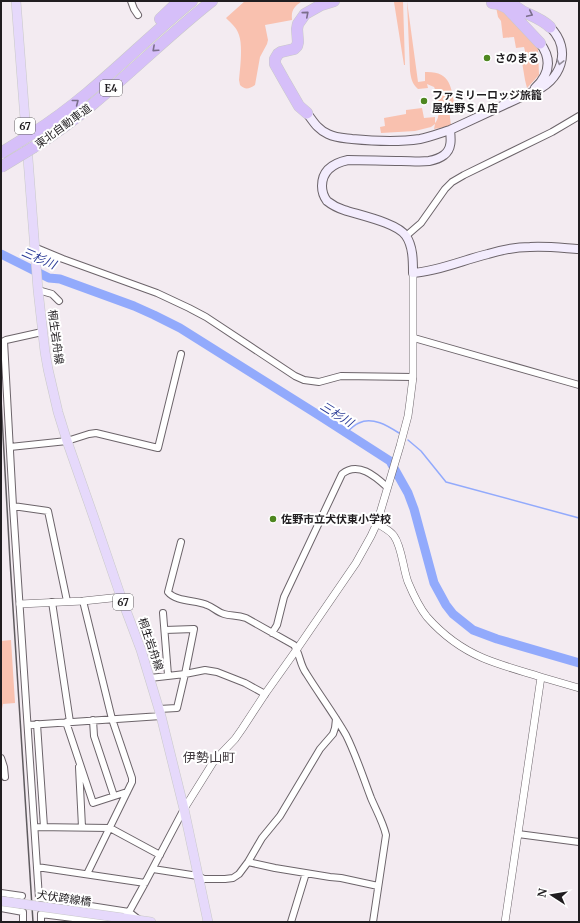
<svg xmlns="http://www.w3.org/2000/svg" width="580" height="923" font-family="Merriweather,'Noto Sans JP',serif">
	<rect width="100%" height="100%" fill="#f3ebf1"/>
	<!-- green -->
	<path fill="#f9c1af" d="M245,1H302C294,7 291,10 292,20L265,25L268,40L267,44L260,57L255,85C249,89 245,90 240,85L239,80C240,69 243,46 239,35C237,28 231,23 226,18Z
		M392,1H403L405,65H404L394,2Z
		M407,1L418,82L425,81V72C451,71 451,87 455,107L449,109L451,126L434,129L435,124L431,127L415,131L381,133L380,127L385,126L384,118L406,114V110L422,108L424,118L435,117V123C442,116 438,95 434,87L427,84L428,88L418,89C412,84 411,78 410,71Z
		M496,7L505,11L538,48L539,75L527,88L525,80L521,56L526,55L524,47L516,48L514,37L503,38L501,21L498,17Z
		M11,640L15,703L3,704L1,714V641Z"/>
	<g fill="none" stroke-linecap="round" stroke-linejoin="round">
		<!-- stream -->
		<path stroke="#92aafc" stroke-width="1.5" d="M346,433C350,429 354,425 359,423C372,416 388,426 399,433
			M408,440L421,451L446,482L579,518"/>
		<!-- river -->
		<path stroke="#92aafc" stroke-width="9" d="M1,254L49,278L60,279L134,306L154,315L180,328L320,416L390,461L408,493L414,509L434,583L446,605L453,614L473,630L497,639L579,663"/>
		<!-- minor casing -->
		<g stroke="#6c646a" stroke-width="8">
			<path id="minor" d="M131,1L134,9L138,15
				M406,236L421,223L445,189L452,182L464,175L552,132L579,116
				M34,247L63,259L157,293L189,308L206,317L295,376L304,380L319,382L341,376L413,377
				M38,290L52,294L59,301
				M42,332L6,340L4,341L13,506L39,898L129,912L138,919
				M414,338L579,385
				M10,447L67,441L89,434L96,433L158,448L181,354
				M13,506L48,511L67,601
				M181,542L168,592C176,602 196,600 207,605C213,607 217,612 224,614C231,616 237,615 246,618L294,645C300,654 300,665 306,673C319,694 334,714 346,735C356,755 363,777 371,798C376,810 383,822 386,835L373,922
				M83,601L112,719L132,778V782L87,874
				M52,602L70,722
				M163,613L168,675
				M272,633L277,625L284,597L342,474C358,461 375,476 387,487
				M150,678L185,674L205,670L217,672L245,683L265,694
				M159,709L177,708L185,674L194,629L165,630
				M93,720L94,736L114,796
				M66,722L93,803L127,792
				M37,724L44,827
				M28,725L161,716
				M1,758L4,767L5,777
				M79,767L82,827
				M35,827L110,828L160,855
				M518,834L579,842
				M248,862L275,868L330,877L341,878L378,886
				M37,867L145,883
				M153,869L198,876L204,879H225L233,878L239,874L248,862L262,838L280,816L320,749L333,734L335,728L336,719
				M1,893L22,896
				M1,908L23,912V922
				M129,912L145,883L184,809
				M41,922V914L105,922
				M291,922L306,873"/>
		</g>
		<!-- tertiary casing -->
		<g stroke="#6c646a" stroke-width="8">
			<path id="tertiary" d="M377,523C382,527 390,530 394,536C402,547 403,569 408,582C413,594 419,607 427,617C442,634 462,649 483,658C502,666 522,671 541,677
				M20,604L83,601L121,597
				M184,809L214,761L235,739L242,729L265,694L297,649L356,563L371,536L377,523L400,446L408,416L410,401L413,377V273
				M505,922L541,677L579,688"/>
		</g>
		<!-- secondary casing -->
		<g stroke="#6c646a" stroke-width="10">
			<path id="secondary" d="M535,88C550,74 552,59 540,43
				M307,113C313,121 318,130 328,134C336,138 344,138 352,139C373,141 400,142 420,139C430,137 440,133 450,130L532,92C561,82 573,50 550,27
				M450,130C451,139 452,149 444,155C439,159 434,160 429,161C420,162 410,161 401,161C384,161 366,160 348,160C334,163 322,170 322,186C322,191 324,197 327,201C332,205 338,208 344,210C359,215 398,223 406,236C413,246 413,261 413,273C439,271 463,260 488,254C501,250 516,247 530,247C546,246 563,248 579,249"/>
		</g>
		<!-- primary casing -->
		<g stroke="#c9c9c9" stroke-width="10">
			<path id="primary" d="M16,1L38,290L45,352L48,369L58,412L67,441L94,518L121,597L141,650L161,716L184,809L208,922
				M123,918L151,922"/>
		</g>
		<!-- motorway casing -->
		<g stroke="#c9c9c9" stroke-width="12">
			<path id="motorway" d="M509,1C513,5 518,8 522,11C532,16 542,19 550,27
				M492,3L499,4L507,8L540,43
				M160,19L179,1
				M307,113L299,106L284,80L275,64V59L278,54L281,52L294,49L297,46L298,42L297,29L298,24L305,14L321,5L334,1
				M33,133C92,96 139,44 192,1
				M34,147C99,107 152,48 212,1"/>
		</g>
		<!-- minor -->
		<use href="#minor" stroke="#fff" stroke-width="6"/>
		<!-- tertiary -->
		<use href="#tertiary" stroke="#fff" stroke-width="7"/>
		<!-- secondary -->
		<use href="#secondary" stroke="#f3ecfd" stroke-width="8"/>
		<!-- primary -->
		<use href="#primary" stroke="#e6d9fb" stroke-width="9"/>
		<!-- motorway -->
		<use href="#motorway" stroke="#d6bff9" stroke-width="11"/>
		<!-- rail -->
		<path stroke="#5f5b5f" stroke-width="1.5" d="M1,399L10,561L33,922"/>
		<!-- primary-bridge casing -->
		<g stroke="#c9c9c9" stroke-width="10" stroke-linecap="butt">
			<path id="primary-bridge" d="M1,901L123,918"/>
		</g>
		<!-- motorway-bridge casing -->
		<g stroke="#c9c9c9" stroke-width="12" stroke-linecap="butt">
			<path id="motorway-bridge" d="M1,153L33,133
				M1,167L34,147"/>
		</g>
		<!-- primary-bridge -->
		<use href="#primary-bridge" stroke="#e6d9fb" stroke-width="9"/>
		<!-- motorway-bridge -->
		<use href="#motorway-bridge" stroke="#d6bff9" stroke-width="11"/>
	</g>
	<!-- one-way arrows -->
	<defs><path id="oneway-chevron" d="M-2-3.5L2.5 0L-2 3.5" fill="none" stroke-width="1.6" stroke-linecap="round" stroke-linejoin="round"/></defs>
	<g stroke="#7b6e8c">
		<use href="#oneway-chevron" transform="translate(306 14) rotate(-41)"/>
		<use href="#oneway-chevron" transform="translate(530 14) rotate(25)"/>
		<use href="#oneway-chevron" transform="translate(155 49) rotate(138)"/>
		<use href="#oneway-chevron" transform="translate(76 102) rotate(-38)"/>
	</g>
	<use stroke="#948f9a" href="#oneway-chevron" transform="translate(560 62) rotate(104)"/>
	<!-- markers -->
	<g fill="#4e8620" stroke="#fff" stroke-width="1.5">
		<circle cx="487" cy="58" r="4"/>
		<circle cx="424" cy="101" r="4"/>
		<circle cx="273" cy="519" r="4"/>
	</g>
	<g text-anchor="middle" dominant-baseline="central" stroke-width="4" stroke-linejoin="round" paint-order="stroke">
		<!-- shield labels -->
		<g fill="#fff" stroke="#636163" stroke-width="1">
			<rect x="100" y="80" width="22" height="16" rx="3"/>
			<rect x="15" y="118" width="20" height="16" rx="3"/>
			<rect x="113" y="594" width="20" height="16" rx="3"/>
		</g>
		<g font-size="10" font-weight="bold" fill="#201d20">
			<text x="111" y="88">E4</text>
			<text x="25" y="126">67</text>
			<text x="123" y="602">67</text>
		</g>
		<!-- poi labels -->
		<g font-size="11" font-weight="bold" fill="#201d20" stroke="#fff" text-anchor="start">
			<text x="495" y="58">さのまる</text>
			<text x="432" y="95">ファミリーロッジ旅籠<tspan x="432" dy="13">屋佐野ＳＡ店</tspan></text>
			<text x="281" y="519">佐野市立犬伏東小学校</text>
		</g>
		<!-- street labels -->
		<g font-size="11" fill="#201d20" stroke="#fff">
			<text transform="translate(63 126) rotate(-36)">東北自動車道</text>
			<text transform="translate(56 337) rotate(82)">桐生岩舟線</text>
			<text transform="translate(151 644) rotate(71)">桐生岩舟線</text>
			<text transform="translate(64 898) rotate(8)">犬伏跨線橋</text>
		</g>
		<!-- water labels -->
		<g font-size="12" font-style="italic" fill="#2a3a96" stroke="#fff">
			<text transform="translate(39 258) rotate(23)">三杉川</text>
			<text transform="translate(337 414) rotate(32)">三杉川</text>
		</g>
		<!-- quarter labels -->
		<g font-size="13" fill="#403a3e" stroke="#fff">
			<text x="209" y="757">伊勢山町</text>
		</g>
	</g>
	<!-- border -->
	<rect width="580" height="923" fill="none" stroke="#201d20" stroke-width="4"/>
	<!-- north arrow -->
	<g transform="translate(552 895) rotate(282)" stroke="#ffffff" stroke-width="3" paint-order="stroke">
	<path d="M0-3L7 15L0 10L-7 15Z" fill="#201d20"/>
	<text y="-6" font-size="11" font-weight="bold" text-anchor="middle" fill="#201d20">N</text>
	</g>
</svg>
